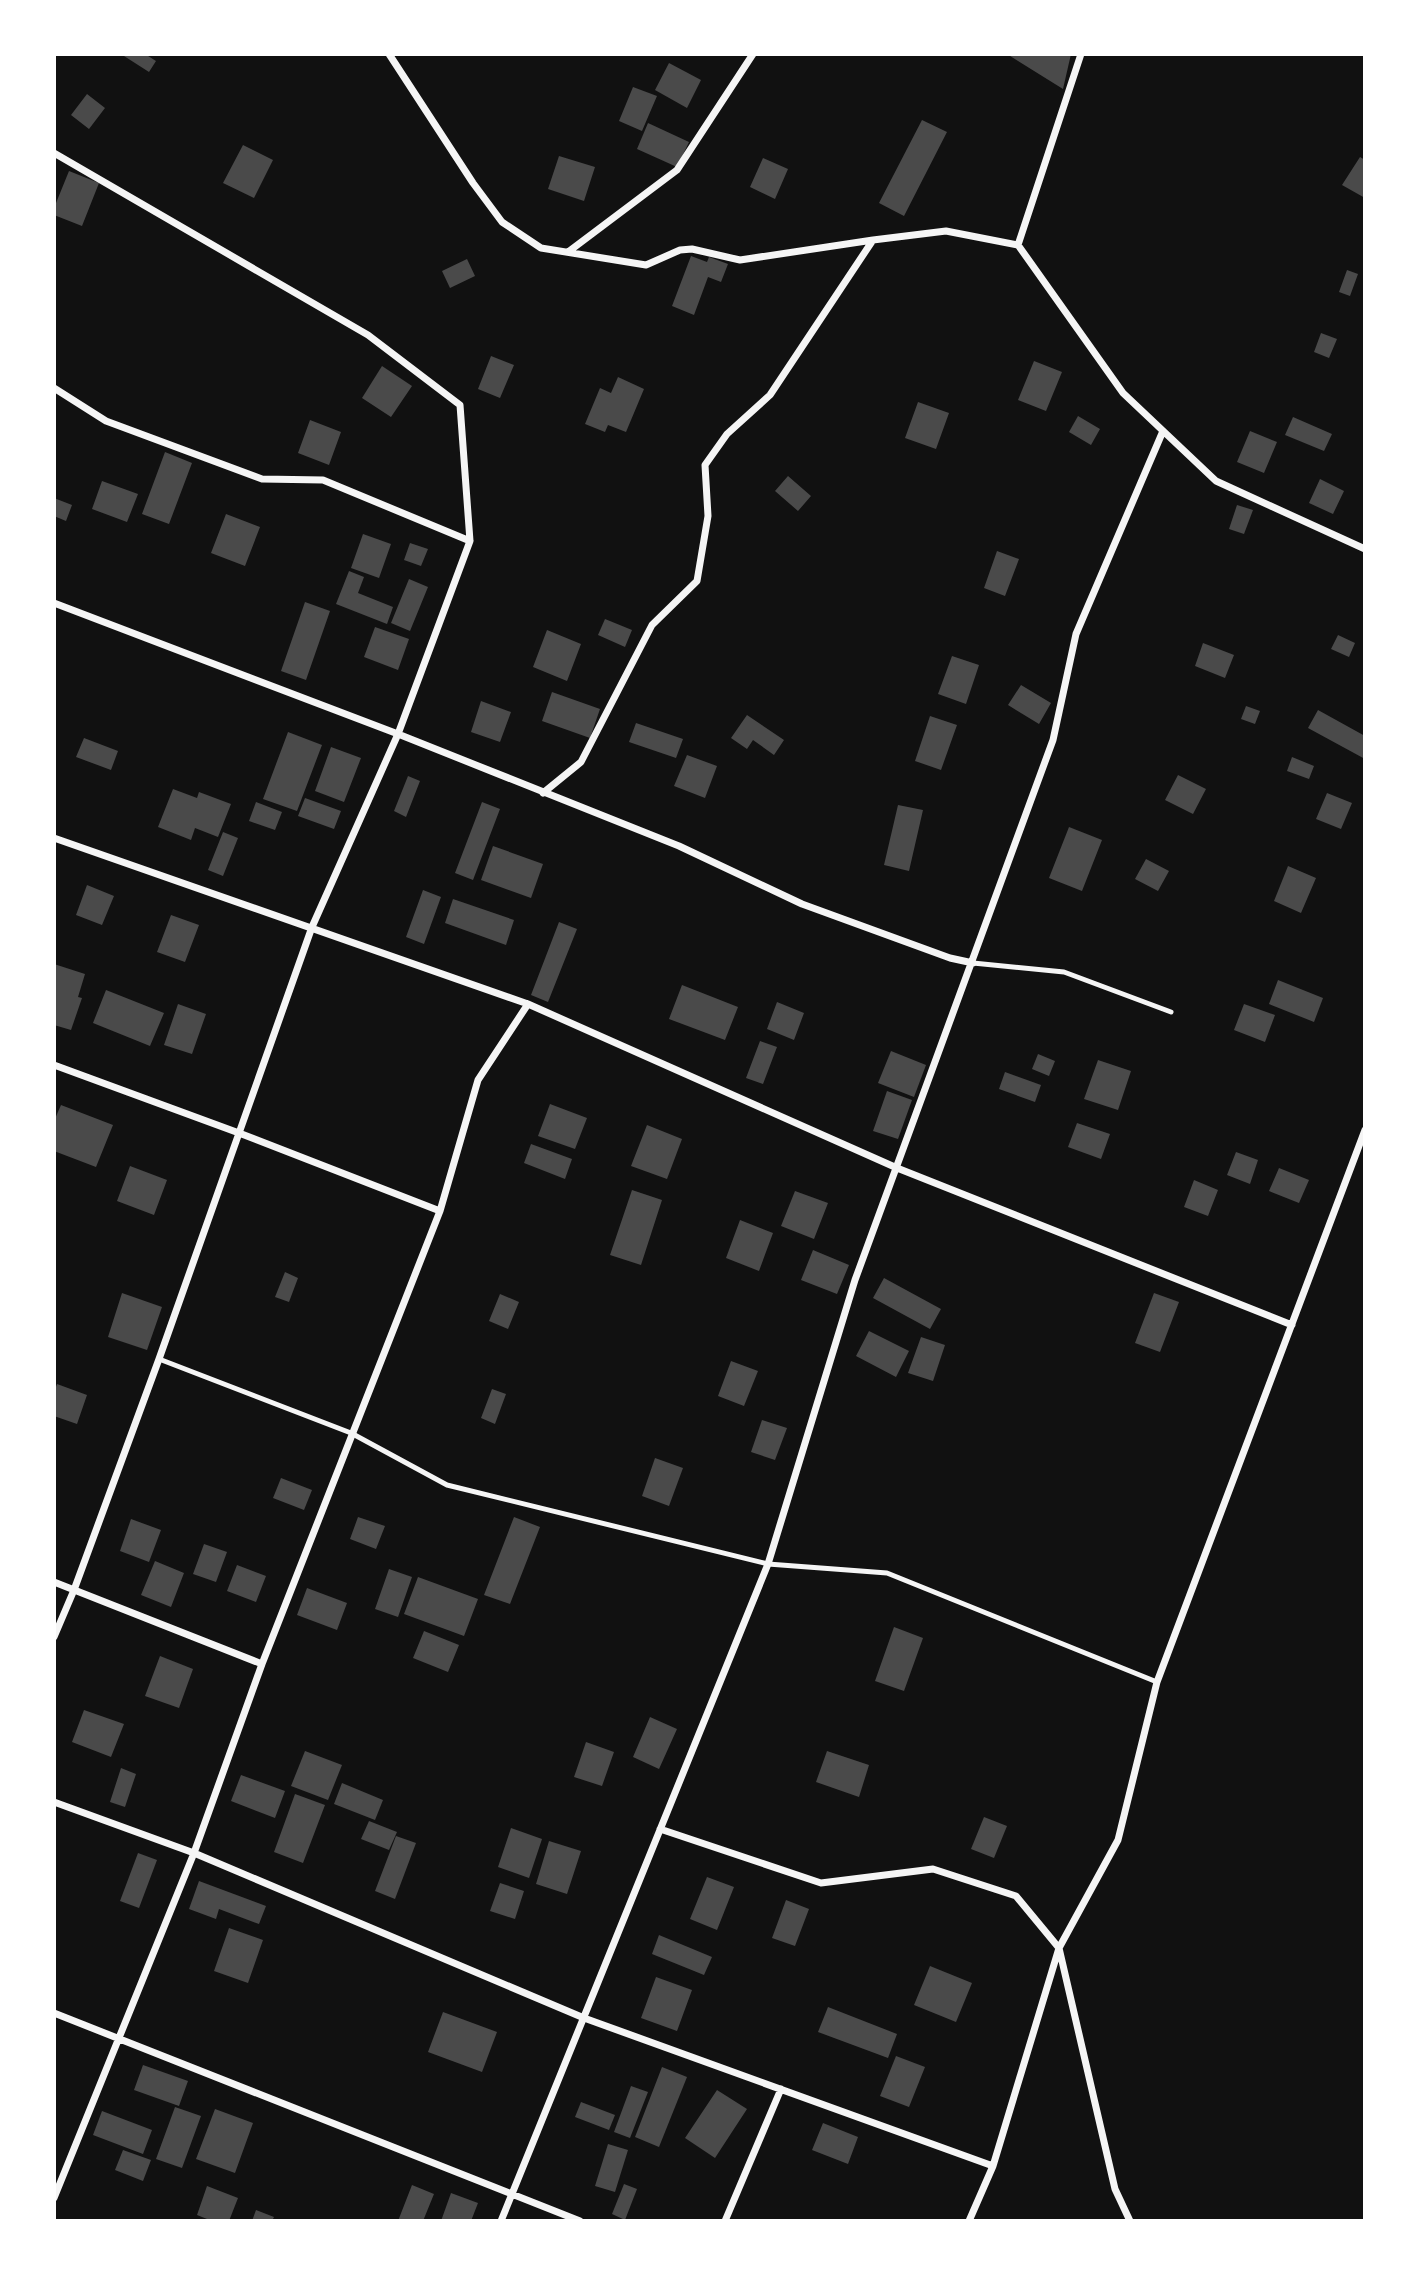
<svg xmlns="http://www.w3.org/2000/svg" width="1419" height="2275" font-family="Jost,sans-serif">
	<rect width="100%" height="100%" fill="#111"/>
	<!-- building -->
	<path fill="#4a4a4a" d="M125,54H145L156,61L149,72L124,56Z
		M1007,54H1071L1063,89Z
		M669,63L701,80L687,108L655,90Z
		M633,87L657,96L642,131L619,121Z
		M87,94L105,108L89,129L71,115Z
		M922,120L947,132L904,216L879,203Z
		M648,123L689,142L677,167L637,149Z
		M243,145L273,160L254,198L223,183Z
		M559,156L595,167L584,201L548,189Z
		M1360,157L1365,160V198L1342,185Z
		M763,158L788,169L775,199L750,187Z
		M69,171L99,183L82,226L54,215V208Z
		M691,256L707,262L709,257L728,264L721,282L708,277L694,315L672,306Z
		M467,259L475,276L450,288L442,271Z
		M1347,270L1358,274L1350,296L1339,292Z
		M1321,333L1337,339L1329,358L1314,352Z
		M491,356L514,365L500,398L478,389Z
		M1034,361L1062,372L1046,411L1018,400Z
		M382,366L412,386L391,417L362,398Z
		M618,377L644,389L626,432L608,425L605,432L585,424L600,388L611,393Z
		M918,402L949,413L936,449L905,438Z
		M1078,416L1100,429L1091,445L1069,432Z
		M1293,417L1332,434L1324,451L1285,435Z
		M310,420L341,432L329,465L298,453Z
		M1250,431L1277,442L1264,473L1237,462Z
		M165,452L192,463L169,524L142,514Z
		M788,476L811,496L798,511L775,491Z
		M1320,479L1344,491L1333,514L1309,503Z
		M102,481L138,494L127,522L92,509Z
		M54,498L72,505L66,521L54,516Z
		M1237,505L1253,510L1244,534L1229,529Z
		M226,514L260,527L245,566L211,553Z
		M363,534L391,544L379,578L351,568Z
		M410,543L428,549L421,566L404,560Z
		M997,551L1019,559L1005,596L984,588Z
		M349,571L364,577L358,593L393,607L387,624L336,604Z
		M409,579L428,587L410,631L391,623Z
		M305,602L330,611L306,680L281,671Z
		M605,619L632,630L625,647L598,635Z
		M375,627L409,639L398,670L364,657Z
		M547,630L581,644L567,681L533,667Z
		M1338,635L1355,643L1349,657L1331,649Z
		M1203,643L1234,655L1225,678L1195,666Z
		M952,656L979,665L966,704L938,694Z
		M1021,685L1051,703L1039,724L1008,705Z
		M552,692L600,709L590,738L542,721Z
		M481,701L511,712L500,742L471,732Z
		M1246,706L1260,711L1255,724L1241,719Z
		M1318,710L1365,736V759L1308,728Z
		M747,715L784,740L774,755L753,740L747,749L731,738Z
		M930,716L957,725L941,770L915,761Z
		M636,723L683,739L676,758L629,742Z
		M288,732L322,745L297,811L263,799Z
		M84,738L118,751L111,770L76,757Z
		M331,747L361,758L344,802L315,791Z
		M687,755L717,766L705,798L674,786Z
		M1292,757L1314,766L1309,779L1287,771Z
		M1178,775L1206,789L1193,814L1165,800Z
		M408,776L420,781L406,817L394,811Z
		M173,789L197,798L199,792L231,804L218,837L195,828L191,840L158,827Z
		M1327,793L1352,803L1341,829L1316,819Z
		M305,798L341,811L334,829L298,816Z
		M256,802L282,812L275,830L249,821Z
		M482,802L500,809L473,880L455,873Z
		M898,805L923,810L909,871L884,865Z
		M1069,827L1102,840L1082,891L1049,878Z
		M223,832L238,838L223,876L208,870Z
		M493,846L543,864L531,898L481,880Z
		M1146,859L1169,871L1158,891L1135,879Z
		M1288,866L1316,878L1301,913L1274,901Z
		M87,885L114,896L102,925L76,915Z
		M423,890L441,897L424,944L406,937Z
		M453,899L514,920L506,945L445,923Z
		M171,915L199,925L185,962L157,952Z
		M559,922L577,929L548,1002L531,995Z
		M54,964L85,974L78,997L82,998L71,1030L54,1025Z
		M1278,980L1323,998L1314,1022L1269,1004Z
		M682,985L738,1007L725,1040L669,1019Z
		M106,990L164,1013L150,1046L93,1023Z
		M777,1002L804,1013L794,1040L767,1029Z
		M178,1004L206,1014L192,1054L164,1045Z
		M1244,1004L1275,1015L1265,1042L1234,1030Z
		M760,1041L777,1047L763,1084L746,1078Z
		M891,1051L926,1065L914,1097L878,1083Z
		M1038,1054L1055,1061L1049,1076L1032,1069Z
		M1098,1060L1131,1071L1118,1110L1084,1099Z
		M1005,1072L1041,1085L1035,1102L999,1089Z
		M887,1091L912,1100L898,1139L873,1131Z
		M550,1104L587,1118L575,1149L538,1136Z
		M61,1105L113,1125L96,1167L54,1151V1121Z
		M1077,1123L1110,1134L1101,1159L1068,1147Z
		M647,1125L682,1139L667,1179L631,1166Z
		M531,1144L572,1159L565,1179L524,1163Z
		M1236,1152L1258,1160L1250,1184L1227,1175Z
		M130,1166L167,1180L154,1215L117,1201Z
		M1279,1168L1309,1180L1299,1203L1269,1191Z
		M1194,1180L1218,1190L1208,1216L1184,1207Z
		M632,1190L662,1200L641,1265L610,1255Z
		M795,1191L828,1203L814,1239L781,1226Z
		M740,1220L773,1233L759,1271L726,1258Z
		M813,1250L849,1265L837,1294L801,1280Z
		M285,1272L298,1278L289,1302L275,1297Z
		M884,1278L941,1309L930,1329L873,1298Z
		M122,1293L162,1307L147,1350L108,1337Z
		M1154,1293L1179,1302L1160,1352L1135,1343Z
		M500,1294L519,1302L508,1329L489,1321Z
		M869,1331L909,1351L896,1377L856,1356Z
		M921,1337L945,1345L933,1381L908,1373Z
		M731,1361L758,1371L744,1406L718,1396Z
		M57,1384L87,1395L77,1424L54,1416V1392Z
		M492,1389L506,1394L495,1424L481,1418Z
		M762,1420L787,1428L775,1460L751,1452Z
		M655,1458L683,1468L669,1506L642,1496Z
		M281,1478L312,1490L304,1510L273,1498Z
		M358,1517L385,1526L376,1549L350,1539Z
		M514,1517L540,1527L510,1604L484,1595Z
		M131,1519L161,1530L149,1562L120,1551Z
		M204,1544L227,1552L216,1582L193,1574Z
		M155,1561L184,1573L171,1607L141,1595Z
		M237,1565L266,1576L256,1602L227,1591Z
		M389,1569L412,1577L398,1617L375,1609Z
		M418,1577L478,1599L464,1636L404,1614Z
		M307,1588L347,1603L337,1630L297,1615Z
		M894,1627L923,1638L904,1691L875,1681Z
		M424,1631L459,1645L448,1672L413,1658Z
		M160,1656L193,1669L179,1708L145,1696Z
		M84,1710L124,1724L111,1757L72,1742Z
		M650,1717L677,1729L659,1769L633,1757Z
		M586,1742L614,1752L602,1786L574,1777Z
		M305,1751L342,1765L328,1800L291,1786Z
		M827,1751L869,1765L859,1797L816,1782Z
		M121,1768L136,1774L125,1807L110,1802Z
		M241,1775L285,1791L275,1818L231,1801Z
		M342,1783L383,1800L375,1820L334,1804Z
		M295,1794L325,1805L303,1863L274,1852Z
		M984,1817L1007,1826L994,1858L971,1849Z
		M369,1821L397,1832L389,1850L361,1839Z
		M511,1828L542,1839L529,1878L498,1867Z
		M396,1836L416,1843L395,1899L375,1891Z
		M549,1841L581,1851L567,1894L536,1884Z
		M138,1853L157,1860L139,1908L120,1901Z
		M707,1877L734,1887L717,1930L690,1919Z
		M199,1881L266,1906L259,1924L219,1909L216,1919L189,1909Z
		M500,1883L524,1891L515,1919L490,1911Z
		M786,1900L809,1909L795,1946L772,1938Z
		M229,1928L263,1940L248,1983L214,1971Z
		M659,1935L712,1957L704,1975L652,1954Z
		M930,1966L972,1983L956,2022L914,2005Z
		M656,1977L692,1990L677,2031L641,2018Z
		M828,2007L897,2034L888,2058L818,2032Z
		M443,2012L497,2032L482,2072L428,2052Z
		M896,2056L925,2067L909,2107L880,2096Z
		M143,2065L188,2081L179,2106L134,2090Z
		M662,2067L687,2077L659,2147L635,2137Z
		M631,2086L648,2092L630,2138L614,2132Z
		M717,2090L747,2109L715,2158L685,2138Z
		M581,2102L615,2115L609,2130L575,2117Z
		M175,2107L201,2116L182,2168L156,2159Z
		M215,2109L253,2123L235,2173L196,2159Z
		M102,2111L152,2130L143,2154L93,2135Z
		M823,2123L858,2137L848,2164L812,2150Z
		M608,2144L628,2150L615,2192L595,2186Z
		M123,2150L151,2160L143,2181L115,2170Z
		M624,2184L637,2189L625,2220L612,2214Z
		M412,2185L434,2194L423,2221H398Z
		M207,2186L238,2198L229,2221H212L197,2215Z
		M451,2193L478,2203L471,2221H441Z
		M256,2210L274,2217L272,2221H252Z"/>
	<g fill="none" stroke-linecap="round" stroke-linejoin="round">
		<!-- service -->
		<path stroke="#f5f5f5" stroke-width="5" d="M973,963L1064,972L1171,1012
			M159,1359L351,1433L447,1485L768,1564L887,1573L1157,1682"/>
		<!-- minor -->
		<path stroke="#f5f5f5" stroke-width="7" d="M389,54L473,183L502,222L541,248L646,265L680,250L692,249L740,260L873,240
			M54,153L368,335L460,405L470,541L398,734L312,927L159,1359L74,1590L54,1637
			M1018,245L1081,54
			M568,252L677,170L753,54
			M54,388L106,421L262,479L323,480L470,541
			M54,603L398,734L679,846L802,904L950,958L973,963
			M543,793L581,762L652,625L697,581L708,516L705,465L727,434L770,395L873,240L946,231L1018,245L1123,393L1216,481L1365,549
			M54,838L528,1004L897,1168L1292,1325
			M54,1065L239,1133L440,1211
			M54,1582L262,1664
			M54,1802L194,1853L584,2018L993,2166
			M660,1829L821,1883L933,1869L1016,1896L1059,1948L1115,2189L1130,2221
			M54,2013L580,2221
			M54,2198L194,1853L262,1664L440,1211L478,1080L528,1004
			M501,2221L768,1564L855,1280L1053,740L1076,634L1163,431
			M725,2221L781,2089
			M969,2221L993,2166L1059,1948L1118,1840L1157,1682L1365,1130"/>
	</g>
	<!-- border -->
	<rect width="1419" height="2275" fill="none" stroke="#ffffff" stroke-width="112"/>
</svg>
